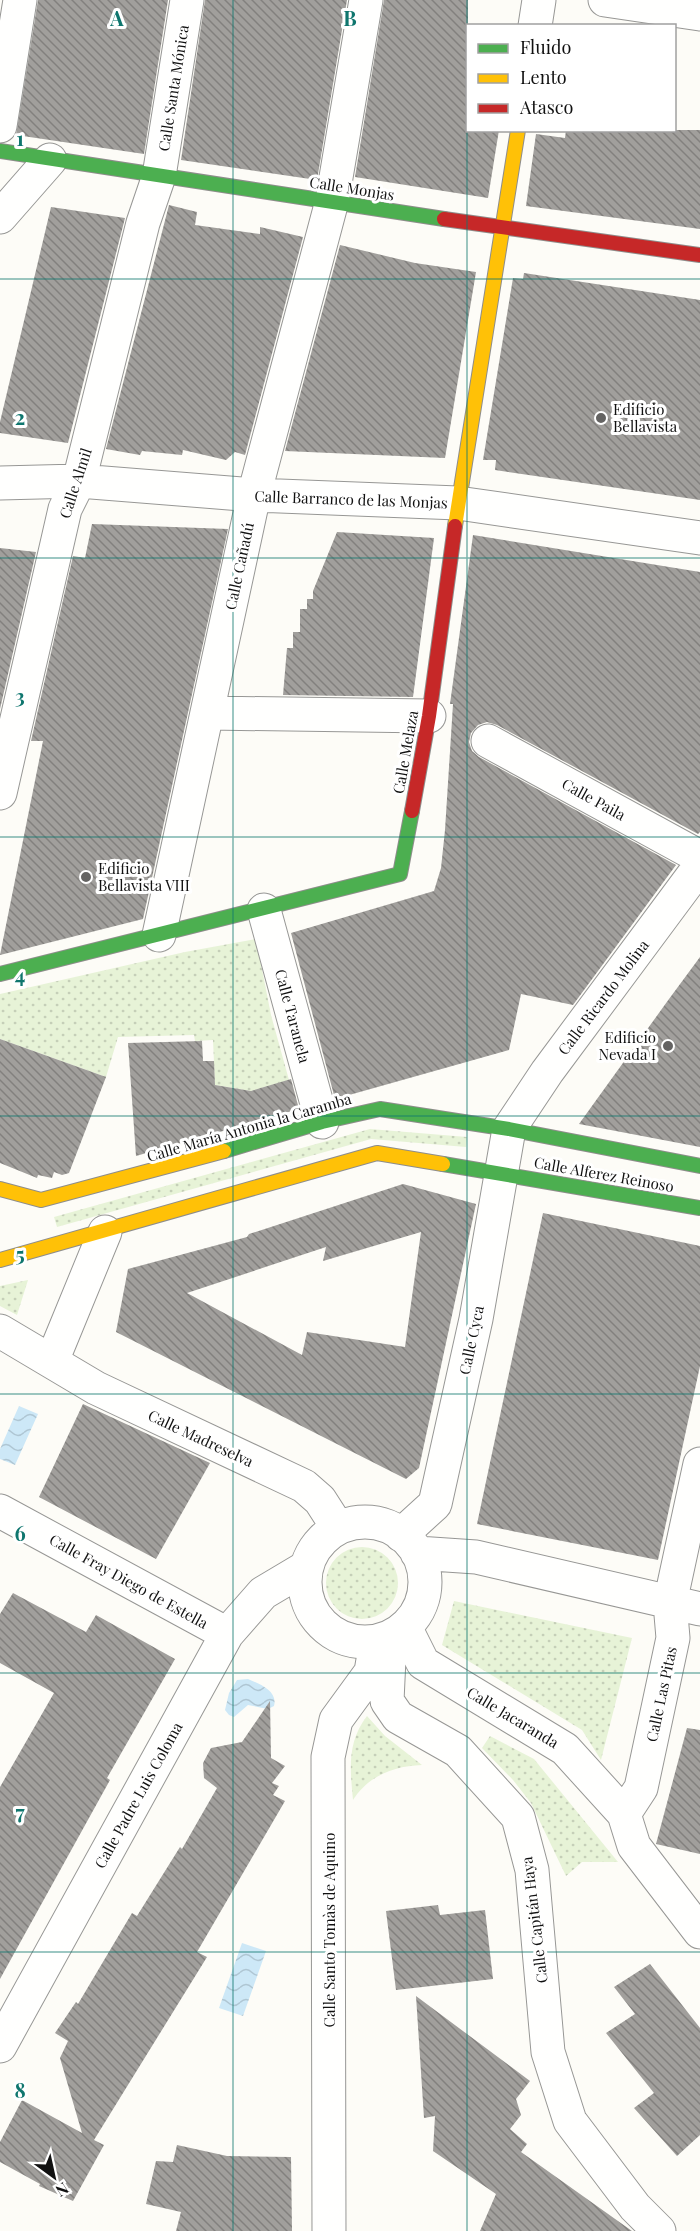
<svg xmlns="http://www.w3.org/2000/svg" width="700" height="2231" font-family="'Playfair Display',serif">
	<defs>
		<pattern id="grass-dots" width="8" height="8" patternUnits="userSpaceOnUse" patternTransform="scale(1.5)"><rect width="8" height="8" fill="#e7f3d7"/><path d="M2 2h.1M6 6h.1" fill="none" stroke="#c5cfb8" stroke-width="1.8" stroke-linecap="round"/></pattern>
		<pattern id="water-waves" width="16" height="10" patternUnits="userSpaceOnUse" patternTransform="scale(1.5)"><rect width="16" height="10" fill="#cde8f7"/><path d="M0 5q4-4 8 0t8 0" fill="none" stroke="#afc6d3"/></pattern>
		<pattern id="building-back-hatch" width="6" height="6" patternUnits="userSpaceOnUse" patternTransform="scale(1.5)"><rect width="6" height="6" fill="#a19f9c"/><path d="M-1 5l2 2M0 0l6 6M5-1l2 2" fill="none" stroke="#82807e"/></pattern>
	</defs>
	<rect width="100%" height="100%" fill="#fdfcf7"/>
	<!-- grass -->
	<path fill="url(#grass-dots)" d="M256,939L271,1015L289,1080L251,1091L215,1085L213,1040L195,1041L194,1035L118,1037L106,1077L0,1039V994L185,952Z
		M370,1129L467,1137L466,1147L371,1139L57,1227L54,1217Z
		M28,1280L17,1315L0,1306V1286Z
		M326 1583a36 36 0 1 1 72 0a36 36 0 1 1-72 0Z
		M454,1601L632,1638L601,1760L582,1730L442,1645Z
		M367,1716L385,1736L422,1765C395,1766 369,1775 353,1800C350,1769 347,1742 367,1716Z
		M490,1736L534,1759L618,1862H582L566,1876L531,1803L513,1780L482,1748Z"/>
	<!-- water -->
	<path fill="url(#water-waves)" d="M19,1406L38,1414L15,1465L0,1459V1449Z
		M248,1679C260,1684 278,1691 274,1706L268,1709L248,1705L234,1717L229,1715L225,1710L229,1693L237,1680Z
		M242,1943L266,1951L243,2016L219,2008Z"/>
	<!-- building -->
	<path fill="url(#building-back-hatch)" fill-rule="evenodd" d="M38,0H168L144,154L16,135Z
		M205,0H347L317,180L181,160Z
		M384,0H468V130H499L488,198L355,177Z
		M566,130H700V229L526,206L536,134L565,138Z
		M169,205L197,212L195,225L260,234V227L303,237L245,455L235,452L226,460L183,450L182,455L142,451L140,455L106,449Z
		M51,207L125,218L68,443L0,433V422Z
		M340,245L415,263L476,272L445,458L285,451Z
		M524,273L700,300V500L495,470L496,460H483L513,278L523,279Z
		M92,524L228,529L143,919L0,955L43,741H31L73,556L85,558Z
		M337,532L434,538L413,697L283,695L287,648H293V632H300V609H307V599H313V591Z
		M473,535L700,572V832L698,834L497,725L487,722L478,725L471,733L469,742L472,751L479,757L676,865L573,1005L521,994L509,1050L335,1099L291,933L434,891L441,868L445,830L453,704H450Z
		M0,548L36,552L0,709Z
		M700,957V1147L579,1124L669,999Z
		M0,1039L106,1077L69,1173L62,1175L54,1172L52,1178L38,1175L37,1178L0,1163Z
		M202,1041L203,1061H214L215,1085L251,1091L291,1079L299,1109L136,1156L128,1043Z
		M403,1184L476,1204L419,1468L406,1479L116,1332L128,1269L247,1237L249,1234ZM421,1232L405,1347L307,1332L302,1355L187,1293L326,1247L323,1261Z
		M543,1213L700,1246V1366L658,1560L477,1524Z
		M83,1404L210,1463L156,1559L39,1497Z
		M13,1593L86,1632L96,1615L175,1659L107,1778L110,1780L0,1979V1787L54,1693L0,1663V1614Z
		M270,1701L271,1758L285,1766L272,1783L279,1786L273,1795L285,1801L197,1952L207,1957L94,2140L104,2145L73,2201L39,2186L40,2184L0,2162V2142L22,2100L82,2133L60,2058L68,2041L55,2033L76,2002L78,2004L132,1913L137,1916L180,1847L182,1849L217,1788L204,1778L203,1763L211,1748L242,1742Z
		M687,1728L700,1730V1854L656,1844Z
		M438,1905L440,1915L485,1910L493,1979L396,1990L386,1911Z
		M650,1964L700,2028V2135L677,2156L634,2108L654,2093L606,2033L635,2014L614,1987Z
		M416,1996L530,2081L516,2099L521,2115L510,2129L527,2144L521,2152L632,2231H480L496,2194L433,2151L435,2116L424,2118Z
		M177,2145L227,2156L291,2157L292,2231H176L181,2212L146,2204L156,2161L173,2162Z"/>
	<g fill="none" stroke-linecap="round" stroke-linejoin="round">
		<!-- street casing -->
		<g stroke="#979795" stroke-width="35">
			<path id="street" d="M605,0L700,14
				M535,26L539,0
				M0,126L20,0
				M0,217L50,160
				M0,483L79,481L254,495L458,503L700,538
				M209,713L429,716
				M488,741L700,857
				M0,793L65,509L79,481L143,223L159,176L187,0
				M264,910L322,1122
				M159,935L254,495L332,201L366,0
				M0,1331L96,1388L304,1486L320,1500L338,1528
				M52,1361L105,1232
				M0,1511L227,1634
				M305 1582a60 60 0 1 1 120 0a60 60 0 1 1-120 0Z
				M401,1535L435,1504L476,1319L509,1129L547,1072L700,866
				M417,1553L476,1557L700,1609
				M405,1627L423,1663L565,1749L624,1814L634,1846L700,1932
				M390,1637L387,1701L398,1717L458,1751L518,1817L532,1870L548,2052L570,2121L635,2207L659,2231
				M624,1814L641,1788L673,1638L670,1603L700,1464
				M0,2046L227,1634L263,1593L305,1568
				M329,2231L328,1757L336,1720L371,1672L376,1642"/>
		</g>
		<!-- fast casing -->
		<g stroke="#8e8d8b" stroke-width="16">
			<path id="fast" d="M0,151L444,219
				M0,974L400,874L412,811
				M224,1151L322,1122L380,1109L509,1129L700,1166
				M443,1164L700,1208"/>
		</g>
		<!-- slow casing -->
		<g stroke="#8e8d8b" stroke-width="16">
			<path id="slow" d="M455,526L518,130
				M0,1189L41,1200L224,1151
				M0,1260L377,1153L443,1164"/>
		</g>
		<!-- jam casing -->
		<g stroke="#8e8d8b" stroke-width="16">
			<path id="jam" d="M444,219L700,255
				M412,811L429,716L455,526"/>
		</g>
		<!-- street -->
		<use href="#street" stroke="#fffffe" stroke-width="33"/>
		<!-- fast -->
		<use href="#fast" stroke="#4caf50" stroke-width="14"/>
		<!-- slow -->
		<use href="#slow" stroke="#ffc107" stroke-width="14"/>
		<!-- jam -->
		<use href="#jam" stroke="#c62828" stroke-width="14"/>
	</g>
	<!-- grid -->
	<path fill="none" stroke="#0f766e" stroke-width="1.5" stroke-opacity="0.55" d="M233,0V2231M467,0V2231M0,279H700M0,558H700M0,837H700M0,1116H700M0,1394H700M0,1673H700M0,1952H700"/>
	<!-- markers -->
	<g fill="#646362" stroke="#fff" stroke-width="2">
		<circle cx="601" cy="418" r="6"/>
		<circle cx="86" cy="877" r="6"/>
		<circle cx="668" cy="1046" r="6"/>
	</g>
	<g text-anchor="middle" dominant-baseline="central" stroke-width="6" stroke-linejoin="round" paint-order="stroke">
		<!-- street labels -->
		<g font-size="15" fill="#111" stroke="#fff">
			<text transform="translate(173 88) rotate(-81)">Calle Santa Mónica</text>
			<text transform="translate(352 188) rotate(9)">Calle Monjas</text>
			<text transform="translate(75 483) rotate(-72)">Calle Almil</text>
			<text transform="translate(351 499) rotate(2)">Calle Barranco de las Monjas</text>
			<text transform="translate(239 566) rotate(-78)">Calle Cañadú</text>
			<text transform="translate(405 752) rotate(-80)">Calle Melaza</text>
			<text transform="translate(594 799) rotate(29)">Calle Paila</text>
			<text transform="translate(603 997) rotate(-53)">Calle Ricardo Molina</text>
			<text transform="translate(293 1016) rotate(75)">Calle Taranela</text>
			<text transform="translate(249 1127) rotate(-16)">Calle María Antonia la Caramba</text>
			<text transform="translate(604 1174) rotate(10)">Calle Alferez Reinoso</text>
			<text transform="translate(471 1340) rotate(-78)">Calle Cyca</text>
			<text transform="translate(201 1438) rotate(25)">Calle Madreselva</text>
			<text transform="translate(129 1581) rotate(29)">Calle Fray Diego de Estella</text>
			<text transform="translate(661 1694) rotate(-78)">Calle Las Pitas</text>
			<text transform="translate(513 1717) rotate(31)">Calle Jacaranda</text>
			<text transform="translate(138 1795) rotate(-61)">Calle Padre Luis Coloma</text>
			<text transform="translate(534 1920) rotate(-97)">Calle Capitán Haya</text>
			<text transform="translate(329 1930) rotate(-90)">Calle Santo Tomàs de Aquino</text>
		</g>
		<!-- poi labels -->
		<g font-size="15" fill="#111" stroke="#fff" text-anchor="start">
			<text x="613" y="409">Edificio<tspan x="613" dy="17">Bellavista</tspan></text>
			<text x="98" y="868">Edificio<tspan x="98" dy="17">Bellavista VIII</tspan></text>
			<text x="656" y="1037" text-anchor="end">Edificio<tspan x="656" dy="17">Nevada I</tspan></text>
		</g>
	</g>
	<g font-size="20" text-anchor="middle" font-weight="bold" fill="#0f766e" stroke="#fff" stroke-width="6" stroke-linejoin="round" paint-order="stroke">
		<text x="117" y="26">A</text>
		<text x="350" y="26">B</text>
		<text x="20" y="146">1</text>
		<text x="20" y="425">2</text>
		<text x="20" y="704">3</text>
		<text x="20" y="983">4</text>
		<text x="20" y="1262">5</text>
		<text x="20" y="1541">6</text>
		<text x="20" y="1820">7</text>
		<text x="20" y="2098">8</text>
	</g>
	<!-- legend -->
	<rect x="466" y="24" width="210" height="108" fill="#ffffff" stroke="#a0a0a0" stroke-width="1.5"/>
	<rect x="478" y="44" width="30" height="9" fill="#4caf50" stroke="#a0a0a0" stroke-width="1.5"/>
	<text x="520" y="54" font-size="18" fill="#111111">Fluido</text>
	<rect x="478" y="74" width="30" height="9" fill="#ffc107" stroke="#a0a0a0" stroke-width="1.5"/>
	<text x="520" y="84" font-size="18" fill="#111111">Lento</text>
	<rect x="478" y="104" width="30" height="9" fill="#c62828" stroke="#a0a0a0" stroke-width="1.5"/>
	<text x="520" y="114" font-size="18" fill="#111111">Atasco</text>
	<!-- north arrow -->
	<g transform="translate(54 2177) rotate(147)" stroke="#ffffff" stroke-width="4.5" paint-order="stroke">
	<path d="M0-4.5L10 22L0 15L-10 22Z" fill="#111111"/>
	<text y="-9" font-size="16" font-weight="bold" text-anchor="middle" fill="#111111">N</text>
	</g>
</svg>
